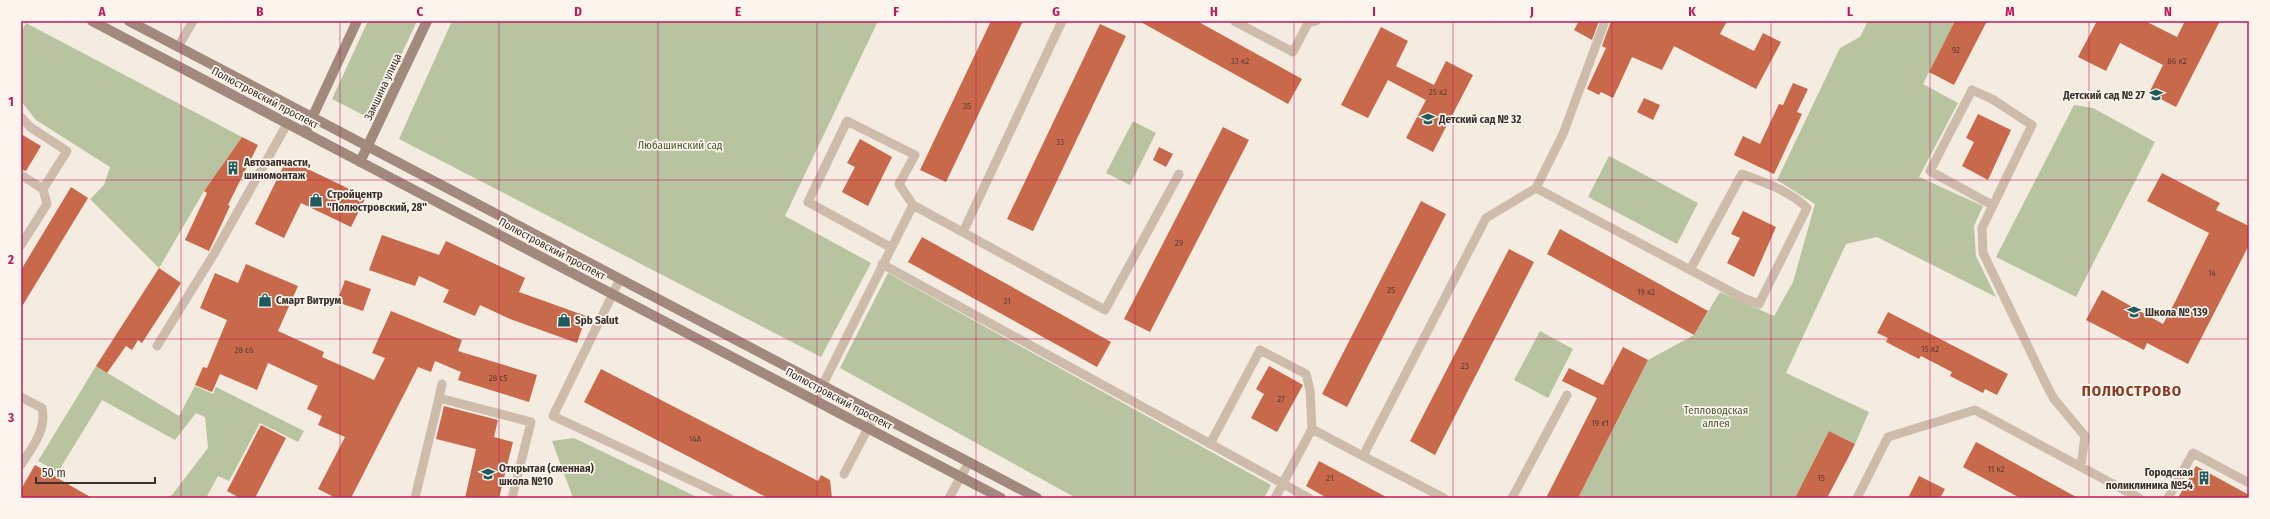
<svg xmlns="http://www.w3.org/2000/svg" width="2270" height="519" font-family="'Fira Sans Condensed',sans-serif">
	<rect width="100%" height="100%" fill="#f4ebe1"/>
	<!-- green -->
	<path fill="#b8c4a0" d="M368,21H417L371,119L332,99Z
		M452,21H878L785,216L871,263L821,357L399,139Z
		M1868,21H1955L1923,84L1958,103L1919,177L1983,206L1974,226L1976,256L1996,297L1877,237L1846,244L1786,373L1869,412L1855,444L1829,431L1795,498H1578L1648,360L1694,335L1720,292L1774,316L1793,282L1815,204L1777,180L1840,48L1860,37Z
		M26,23L242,137L204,191L159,268L90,199L104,185L110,167L36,120L21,101V32Z
		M2074,105L2093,108L2155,142L2076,297L1996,257Z
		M1133,121L1156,133L1130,185L1106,173Z
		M1609,156L1698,203L1677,244L1588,197Z
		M888,273L1271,485L1264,498H1076L840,368Z
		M1540,331L1573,349L1548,398L1514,380Z
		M96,366L179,416L195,386L213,394L216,387L304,431L298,442L260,423L229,481L218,476L206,498H164L172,495L208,448L205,417L196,413L175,440L102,400L58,472L38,461Z
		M574,438L699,498H573L552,441Z"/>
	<!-- building -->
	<path fill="#c8694b" d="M991,21H1023L946,182L920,170Z
		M1139,21H1197L1302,79L1288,104Z
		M1579,21H1599L1592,40L1574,30Z
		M1611,21H1727L1720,34L1754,51L1763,33L1781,42L1756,89L1674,46L1662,70L1632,57L1613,98L1601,92L1599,95L1587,89L1606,48L1602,46Z
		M1955,21H1987L1954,85L1929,72Z
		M2097,21H2145L2177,37L2185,21H2220L2176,107L2149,93L2163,65L2120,43L2106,71L2078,57Z
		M1100,24L1126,36L1033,231L1007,219Z
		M1381,27L1408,41L1396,66L1434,85L1446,61L1473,75L1433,152L1406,138L1426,100L1388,80L1368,118L1341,105Z
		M1793,83L1808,89L1797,112L1802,114L1774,174L1734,155L1743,136L1760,144L1779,104L1783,105Z
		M1644,98L1660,105L1653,120L1637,112Z
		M1978,114L2011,130L1988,180L1962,166L1974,142L1966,138Z
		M1223,127L1249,140L1150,332L1124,319Z
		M21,134L41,146L26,171L21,169Z
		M242,137L258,145L228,205L230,206L209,251L185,240L207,193L204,191Z
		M860,139L892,157L868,206L842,192L855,167L847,163Z
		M1159,147L1173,154L1166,167L1153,160Z
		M287,159L366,197L351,227L301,203L284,238L255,224Z
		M2162,173L2220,203L2216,210L2249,226V245L2188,364L2147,343L2144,350L2086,320L2102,290L2163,324L2175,302L2209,233L2147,201Z
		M71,187L88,198L21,308V270Z
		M1421,201L1446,214L1347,407L1322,394Z
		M1743,211L1776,227L1754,277L1727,263L1740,238L1731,234Z
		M1560,229L1708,311L1694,335L1547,254Z
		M382,235L439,255L446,241L525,278L519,292L586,316L577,343L510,319L480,305L475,316L443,302L449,290L419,276L415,286L369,270Z
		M922,237L1111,342L1097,367L908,262Z
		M1509,249L1534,262L1435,455L1410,441Z
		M246,264L298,286L278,331L324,352L322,357L374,380L385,358L372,353L391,311L462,340L458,351L537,375L529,402L458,380L461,372L435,361L431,372L418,367L351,498H336L318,489L345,437L318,425L322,416L307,409L318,386L268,363L257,390L220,374L212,392L195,385L203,367L207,368L227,320L200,308L215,273L238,283Z
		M159,268L181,283L142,343L138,340L132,350L126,346L107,373L96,366Z
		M345,280L371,289L363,311L337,302Z
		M1888,312L2008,374L1997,395L1985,389L1983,393L1950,376L1952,372L1921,356L1919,359L1886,342L1888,338L1877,333Z
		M1623,347L1648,360L1578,498H1546L1597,398L1562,381L1569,368L1603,385Z
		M1269,366L1303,385L1277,432L1251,418L1264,394L1256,389Z
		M601,369L818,481L821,475L830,480L832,498H768L584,402Z
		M444,406L498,420L494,437L513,442L499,498H465L476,449L436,439Z
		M261,425L286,438L255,498H240L227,491Z
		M1829,431L1855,444L1848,458L1827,498H1795Z
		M1976,442L1989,449L2078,498H2020L1963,467Z
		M1319,461L1334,469L1388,498H1327L1306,486Z
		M35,465L92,498H21V489Z
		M2196,466L2249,495V498H2178Z
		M1919,476L1945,489L1940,498H1908Z"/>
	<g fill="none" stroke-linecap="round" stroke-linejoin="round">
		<!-- lane -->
		<path stroke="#cdbbac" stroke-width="9" d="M1234,21L1293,52L1308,23L1316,21
			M178,47L193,21
			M21,117L30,127L67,151L43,189
			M21,175L43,189L47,204L21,245
			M1536,188L1743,298L1759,304L1807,208C1790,191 1764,182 1742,174L1690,270
			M1992,205L1930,171L1972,90L1992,99L2032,125L1982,228L1983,253L2047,386L2054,399L2085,436L2081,466
			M963,232L1062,21
			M890,247L808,202L847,121L915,155L899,184L913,205
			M882,264L1309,498
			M620,279L553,416L729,498
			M157,346L214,254L287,124
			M21,397L42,408C47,430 32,447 21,465
			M439,398L442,384
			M815,400L913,205L1105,310L1179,174
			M1312,429L1363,456L1486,218L1536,188L1563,134L1605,21
			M1210,444L1260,350L1306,374L1310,390L1312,429L1275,498
			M1363,456L1444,498
			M844,474L876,413
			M415,498L439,398L531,422L512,498
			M949,498L969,462
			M1512,498L1567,395
			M1857,498L1888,437L1975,410L2139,498
			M2168,498L2193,453L2249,483"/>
		<!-- secondary -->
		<path stroke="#a18a7d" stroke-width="10" d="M92,21L1001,498
			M129,21L1037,498
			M305,133L357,21
			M360,162L427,21"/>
	</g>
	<!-- grid -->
	<path fill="none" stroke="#c2185b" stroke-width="1" stroke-opacity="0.55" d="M181,21V498M340,21V498M499,21V498M658,21V498M817,21V498M976,21V498M1135,21V498M1294,21V498M1453,21V498M1612,21V498M1771,21V498M1930,21V498M2089,21V498M21,180H2249M21,339H2249"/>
	<!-- icons -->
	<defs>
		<g id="school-bare" transform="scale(1.08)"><path d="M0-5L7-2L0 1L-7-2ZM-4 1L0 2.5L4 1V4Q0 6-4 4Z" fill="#1f5a5e" stroke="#fbf5ee" stroke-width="2.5" paint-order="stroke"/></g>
		<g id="building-bare" transform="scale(1.08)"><path d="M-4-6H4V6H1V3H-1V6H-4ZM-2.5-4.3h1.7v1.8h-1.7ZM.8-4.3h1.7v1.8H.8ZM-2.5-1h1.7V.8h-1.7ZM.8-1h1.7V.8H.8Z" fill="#1f5a5e" stroke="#fbf5ee" stroke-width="2.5" paint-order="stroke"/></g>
		<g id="shop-bare" transform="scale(1.08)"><path d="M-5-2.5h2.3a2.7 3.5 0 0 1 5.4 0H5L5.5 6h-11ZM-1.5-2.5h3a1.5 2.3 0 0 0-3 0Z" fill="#1f5a5e" stroke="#fbf5ee" stroke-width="2.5" paint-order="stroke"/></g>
	</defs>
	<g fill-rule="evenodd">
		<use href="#school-bare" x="2156" y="95"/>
		<use href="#school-bare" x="1428" y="119"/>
		<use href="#building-bare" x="233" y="168"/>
		<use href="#shop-bare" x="316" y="200"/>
		<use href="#shop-bare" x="265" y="300"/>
		<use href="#school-bare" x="2134" y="312"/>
		<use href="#shop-bare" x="564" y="320"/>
		<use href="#school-bare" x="488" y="474"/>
		<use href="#building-bare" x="2204" y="478"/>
	</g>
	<g text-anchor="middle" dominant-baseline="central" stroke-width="3.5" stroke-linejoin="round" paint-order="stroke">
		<!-- number labels -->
		<g font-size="9" fill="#5e3e33">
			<text x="1956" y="50">92</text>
			<text x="1240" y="61">33 к2</text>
			<text x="2177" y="61">86 к2</text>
			<text x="1438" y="92">25 к2</text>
			<text x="967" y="106">35</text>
			<text x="1060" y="142">33</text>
			<text x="1179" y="243">29</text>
			<text x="2212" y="273">14</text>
			<text x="1391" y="290">25</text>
			<text x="1646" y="292">19 к2</text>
			<text x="1007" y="301">31</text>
			<text x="1930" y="349">15 к2</text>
			<text x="244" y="350">28 с6</text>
			<text x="1465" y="366">23</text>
			<text x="498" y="378">28 с5</text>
			<text x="1281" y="399">27</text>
			<text x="1600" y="423">19 к1</text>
			<text x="695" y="439">14А</text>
			<text x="1996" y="469">11 к2</text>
			<text x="1330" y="478">21</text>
			<text x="1821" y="478">15</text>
		</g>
		<!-- street labels -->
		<g font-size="11" fill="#3b302b" stroke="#fbf5ee">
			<text transform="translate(383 87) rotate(-65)">Замшина улица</text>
			<text transform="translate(265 98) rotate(28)">Полюстровский проспект</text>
			<text transform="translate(552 249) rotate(28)">Полюстровский проспект</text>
			<text transform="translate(839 399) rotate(28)">Полюстровский проспект</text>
		</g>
		<!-- poi labels -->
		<g font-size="11" font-weight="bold" fill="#3b302b" stroke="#fbf5ee" text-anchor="start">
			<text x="2145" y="95" text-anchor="end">Детский сад № 27</text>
			<text x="1439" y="119">Детский сад № 32</text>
			<text x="244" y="162">Автозапчасти,<tspan x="244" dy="13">шиномонтаж</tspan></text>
			<text x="327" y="194">Стройцентр<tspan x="327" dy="13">"Полюстровский, 28"</tspan></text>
			<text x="276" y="300">Смарт Витрум</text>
			<text x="2145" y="312">Школа № 139</text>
			<text x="575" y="320">Spb Salut</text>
			<text x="499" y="468">Открытая (сменная)<tspan x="499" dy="13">школа №10</tspan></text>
			<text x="2193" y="472" text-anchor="end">Городская<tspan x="2193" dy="13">поликлиника №54</tspan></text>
		</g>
		<!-- park labels -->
		<g font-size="11" fill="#4a5a2e" stroke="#fbf5ee">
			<text x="680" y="145">Любашинский сад</text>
			<text x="1716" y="410">Тепловодская<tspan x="1716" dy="13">аллея</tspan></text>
		</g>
		<!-- district labels -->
		<g font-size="15" font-weight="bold" letter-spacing="1" fill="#8c3b22" stroke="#fbf5ee">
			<text x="2132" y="391">ПОЛЮСТРОВО</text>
		</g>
	</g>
	<!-- border -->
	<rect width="2270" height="519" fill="none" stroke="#fbf5ee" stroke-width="44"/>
	<!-- scale -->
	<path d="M36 477v6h119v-6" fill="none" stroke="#3b302b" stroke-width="2"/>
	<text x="42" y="477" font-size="12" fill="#3b302b" stroke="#fbf5ee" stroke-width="3" paint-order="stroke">50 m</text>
	<rect x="22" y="22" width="2226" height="475" fill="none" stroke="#c2185b" stroke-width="1.5"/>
	<g font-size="13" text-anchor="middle" font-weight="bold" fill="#c2185b">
		<text x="102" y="16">A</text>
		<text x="260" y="16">B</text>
		<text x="420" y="16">C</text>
		<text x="578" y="16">D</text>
		<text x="738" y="16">E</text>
		<text x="896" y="16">F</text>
		<text x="1056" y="16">G</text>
		<text x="1214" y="16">H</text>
		<text x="1374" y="16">I</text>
		<text x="1532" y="16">J</text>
		<text x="1692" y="16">K</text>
		<text x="1850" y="16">L</text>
		<text x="2010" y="16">M</text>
		<text x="2168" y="16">N</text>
		<text x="11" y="106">1</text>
		<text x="11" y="264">2</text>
		<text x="11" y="422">3</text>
	</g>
</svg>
